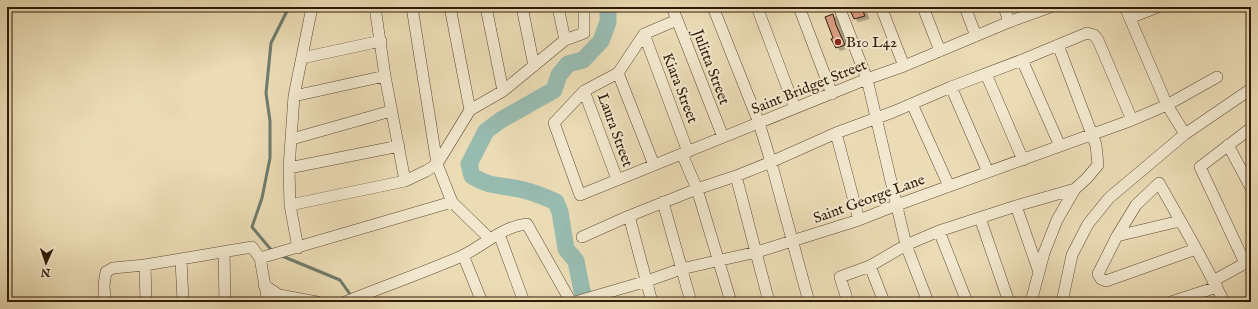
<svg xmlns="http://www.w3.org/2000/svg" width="1258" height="309" font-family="'IM FELL English',serif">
	<defs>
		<filter id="shadow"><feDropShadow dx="4" dy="2.5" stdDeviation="0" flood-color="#0004"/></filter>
	</defs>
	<rect width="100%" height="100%" fill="#ebdcb5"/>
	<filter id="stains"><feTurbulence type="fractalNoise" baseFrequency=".005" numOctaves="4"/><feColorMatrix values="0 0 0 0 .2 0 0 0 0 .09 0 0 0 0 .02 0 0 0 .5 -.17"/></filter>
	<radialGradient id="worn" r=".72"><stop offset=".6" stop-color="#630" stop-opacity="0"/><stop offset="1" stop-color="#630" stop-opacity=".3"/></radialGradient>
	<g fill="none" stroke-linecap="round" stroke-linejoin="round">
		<!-- stream -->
		<path stroke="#6e7b6c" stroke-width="3" d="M273,252L252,227L262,198L270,158V121L266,93L271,43L289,7
			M282,256L340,280L352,297"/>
		<!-- river -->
		<path stroke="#98bbb0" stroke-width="17" d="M587,302L582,291L576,261L566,249L560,212L556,202C543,196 528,190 514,188C496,185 489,186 472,176L469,164L486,131L501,120L554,90L559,75L568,64L583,60L601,41L608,22V7"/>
	</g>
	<!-- building -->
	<path fill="#d99c80" stroke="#301a07" filter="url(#shadow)" d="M861,7L865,16L854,19L850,10Z
		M833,14L836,25L845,45L836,48L831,39L833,38L825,17Z"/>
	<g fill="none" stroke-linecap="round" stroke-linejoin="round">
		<!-- minor casing -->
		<g stroke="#5f4a32" stroke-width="12">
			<path id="minor" d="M375,7L385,76L405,181
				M412,7L437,164L452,202L490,239
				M450,7L470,110
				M486,7L503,91
				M522,7L534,66
				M558,7L565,40
				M672,7L723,137
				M713,7L759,123L771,162L809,302
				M757,7L795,108
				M799,7L832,94
				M839,7L867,79L906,245L928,302
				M881,7L904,66
				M923,7L940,51
				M965,7L976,36
				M1004,7L1009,22
				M1125,7L1167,105L1185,134
				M1130,18L1158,7
				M677,20L644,34L618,73L584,91L554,123L580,195L867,79L904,66L1009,22L1050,7
				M644,34L688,152
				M302,58L381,41
				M1022,60L1060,146
				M618,73L654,165
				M986,74L1023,160
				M951,87L988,172
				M584,91L617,179
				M294,96L385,76
				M912,104L949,186
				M836,133L859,220
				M292,139L391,111
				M1228,145L1251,188
				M682,154L697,189L731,302
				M289,168L399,146
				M736,176L769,302
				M663,202L691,302
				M290,205L405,181L426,171L437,164L470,110L503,91L565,40L584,33V7
				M1016,206L1039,272
				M629,216L652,302
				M980,218L1009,302
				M939,231L967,302
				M499,234L524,302
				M1117,236L1180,221
				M582,237L629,216L697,189L736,176L771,162L836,133L893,112L951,87L1022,60L1087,33L1094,35L1098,40L1132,120
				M298,248L290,205L289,168L294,96L312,7
				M1196,249L1106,281L1101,279L1098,274L1117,236L1136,205L1159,183C1181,222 1204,261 1224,302
				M224,252L225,302
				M463,255L482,302
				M260,258L452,202
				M181,259L183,302
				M1245,263L1200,167L1251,128
				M145,265L146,302
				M870,266L884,302
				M1213,281L1251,260
				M264,285L279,295L317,302
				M105,302L104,285L106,272L113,268L145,265L252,247L260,258L267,297L266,302
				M345,302C384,286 423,273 462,256C483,246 503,226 527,224L571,302
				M575,302L647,281L681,269L757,252L792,241L859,220L897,205L1132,120L1167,105L1217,77
				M848,302L840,277L870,266L906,245L939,231L1016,206L1075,189
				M1031,302L1044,253L1057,220L1075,189L1087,178L1098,165L1096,145L1058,45
				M1062,302L1072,255L1088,224L1109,198L1185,134L1251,89
				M1171,302L1217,287"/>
		</g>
		<!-- minor -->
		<use href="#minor" stroke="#f2e8cf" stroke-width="11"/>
	</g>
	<!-- markers -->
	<circle fill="#8f2418" stroke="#f2e8cf" stroke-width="1.5" cx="838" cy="42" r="4"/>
	<g text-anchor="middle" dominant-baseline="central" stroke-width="4" stroke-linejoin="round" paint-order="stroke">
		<!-- poi labels -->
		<g font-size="15" fill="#301a07" stroke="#f2e8cf" text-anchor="start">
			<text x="846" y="42">B10 L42</text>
		</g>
		<!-- street labels -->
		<g font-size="15" fill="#301a07" stroke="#f2e8cf">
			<text transform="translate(711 67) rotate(69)">Julitta Street</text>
			<text transform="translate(809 87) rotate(-22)">Saint Bridget Street</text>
			<text transform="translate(680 88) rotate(69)">Kiara Street</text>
			<text transform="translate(615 130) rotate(70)">Laura Street</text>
			<text transform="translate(869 199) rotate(-20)">Saint George Lane</text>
		</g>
	</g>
	<!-- margin -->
	<rect width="1258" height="309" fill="none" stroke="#ebdcb5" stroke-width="24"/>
	<rect x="8" y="8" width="1242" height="293" fill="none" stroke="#301a07" stroke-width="2"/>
	<rect x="12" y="12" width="1234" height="285" fill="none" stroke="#301a07"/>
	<!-- north arrow -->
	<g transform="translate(46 263) rotate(183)" stroke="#f2e8cf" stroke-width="3" paint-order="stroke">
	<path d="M0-3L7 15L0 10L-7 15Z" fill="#301a07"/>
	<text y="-6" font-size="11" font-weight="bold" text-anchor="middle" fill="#301a07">N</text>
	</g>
	<rect width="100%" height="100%" filter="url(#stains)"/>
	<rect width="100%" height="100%" fill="url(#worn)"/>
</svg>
